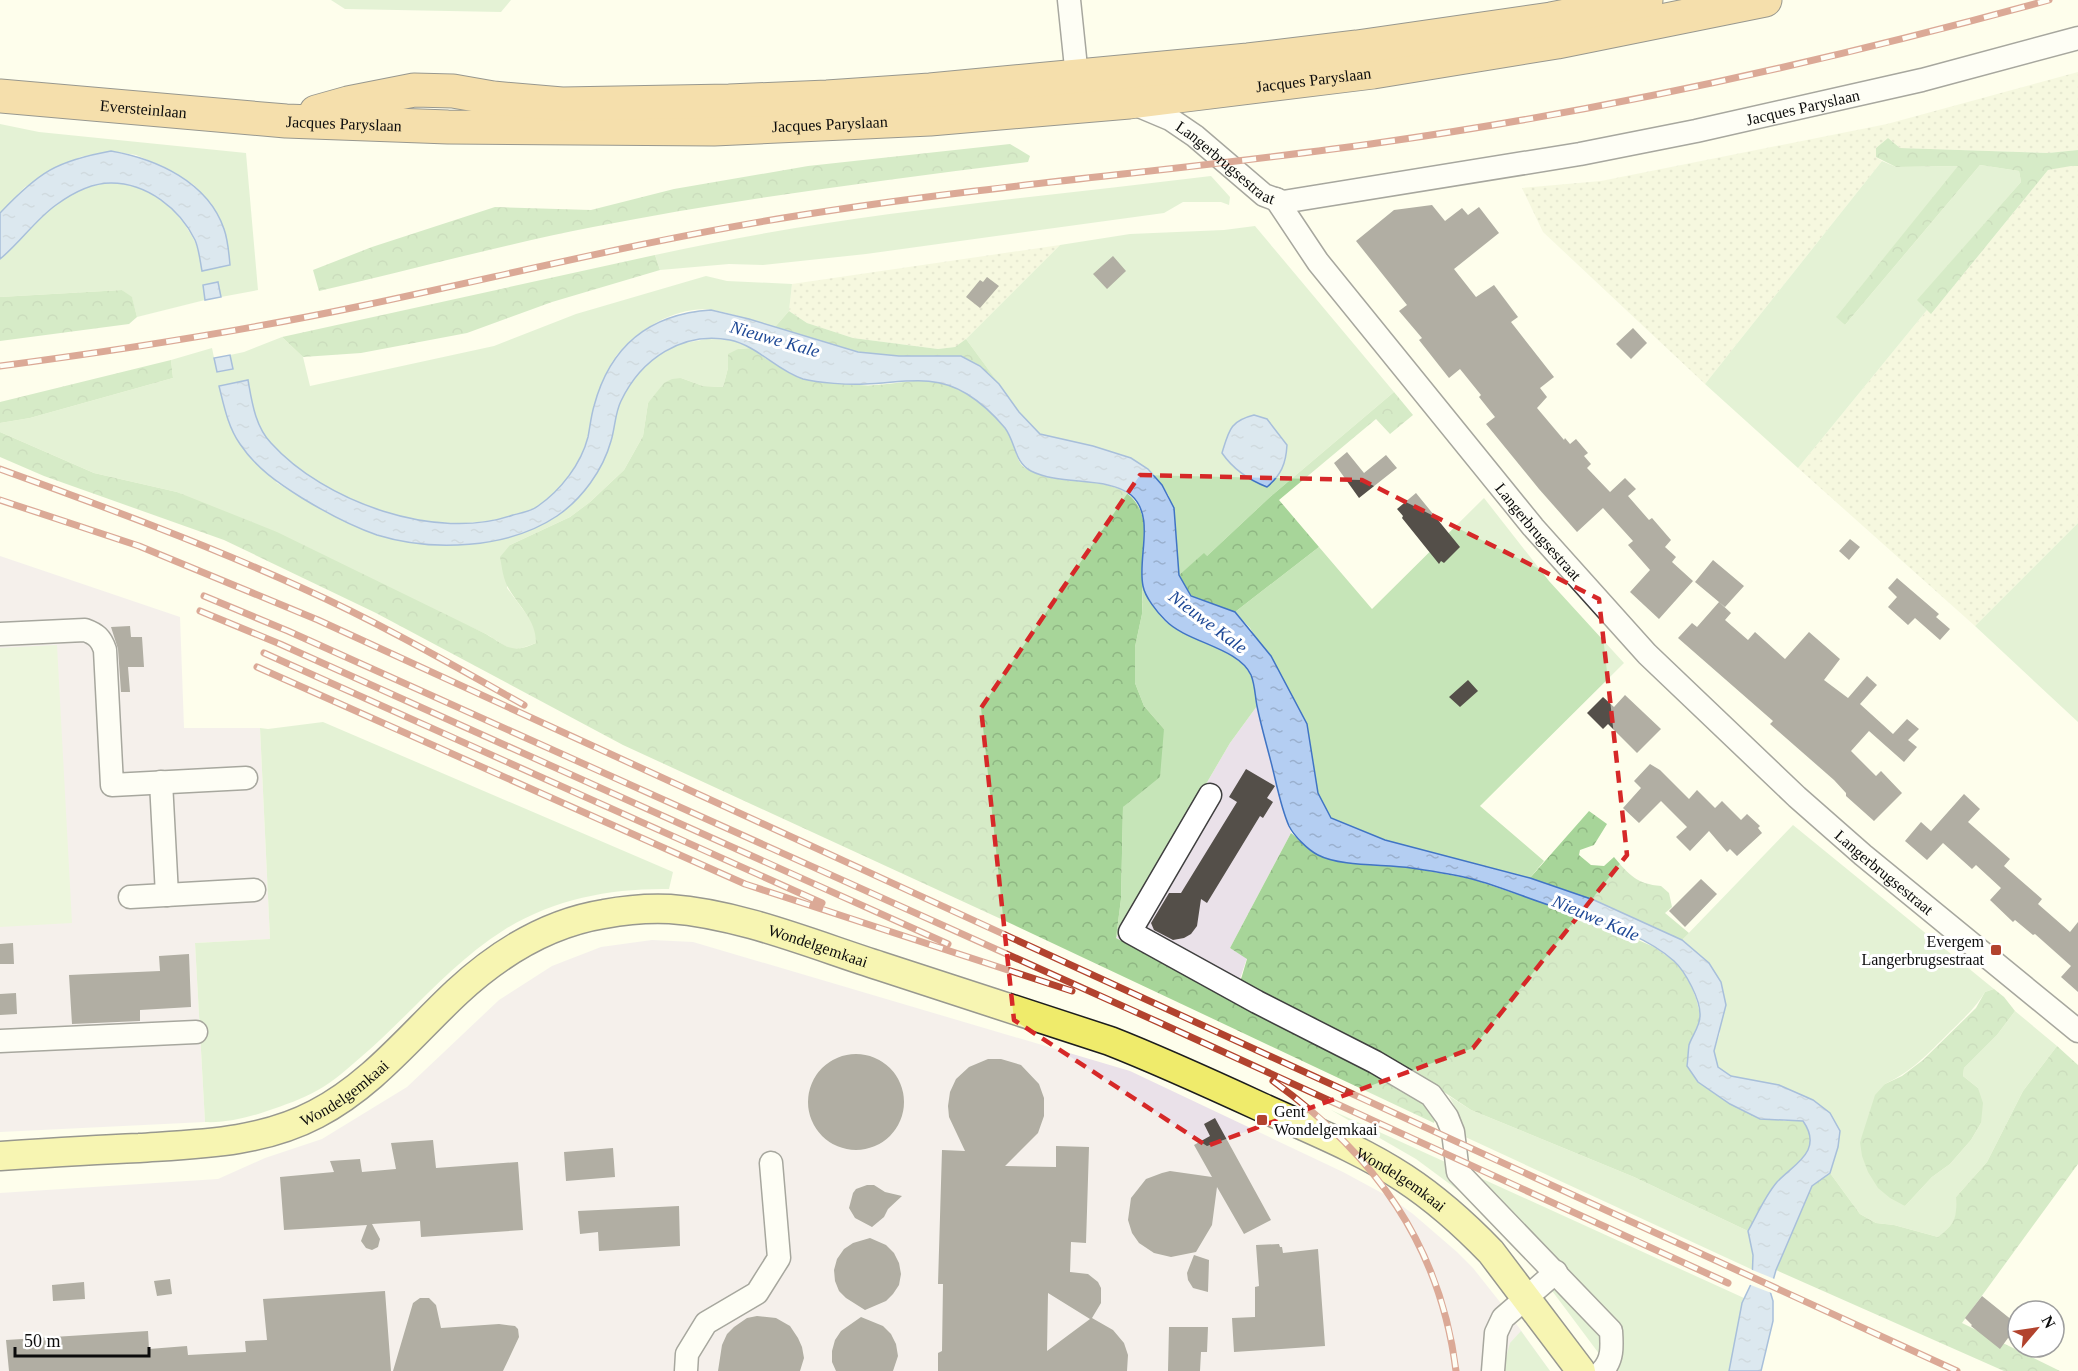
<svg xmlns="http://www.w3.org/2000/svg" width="2078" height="1371" font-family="'Times New Roman',serif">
	<defs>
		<pattern id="farmland-dots" width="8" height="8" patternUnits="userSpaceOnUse" patternTransform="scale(1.5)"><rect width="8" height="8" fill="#edf2ce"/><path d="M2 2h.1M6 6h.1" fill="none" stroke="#caceb0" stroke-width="1.8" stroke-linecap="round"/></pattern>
		<pattern id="forest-crowns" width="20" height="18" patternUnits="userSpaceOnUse" patternTransform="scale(1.5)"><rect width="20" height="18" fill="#a7d599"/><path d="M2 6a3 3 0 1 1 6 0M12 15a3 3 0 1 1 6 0" fill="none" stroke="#8fb683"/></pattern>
		<pattern id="water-ripples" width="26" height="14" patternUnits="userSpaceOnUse" patternTransform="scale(1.5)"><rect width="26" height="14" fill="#b4cef2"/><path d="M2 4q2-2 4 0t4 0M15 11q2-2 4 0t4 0" fill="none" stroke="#9ab0ce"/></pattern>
	</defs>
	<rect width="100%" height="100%" fill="#fefeec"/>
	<!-- industrial -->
	<path fill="#eae1e9" d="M0,556L180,617L184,728H260L270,939L195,943L205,1122L0,1132Z
		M1257,706L1282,805L1291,833L1230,948L1247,958L1233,1000L1116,938L1230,743Z
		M652,940L693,942L1130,1071L1343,1172L1391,1198L1413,1214L1457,1252L1473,1268L1507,1311L1550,1371H0V1193L218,1179L265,1158L322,1139L407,1087L499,1000L552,966L601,947Z"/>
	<!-- farmland -->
	<path fill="url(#farmland-dots)" d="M2078,72V150L2048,153L1900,148L1888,138L1876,148V157L1882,161L1705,384L1543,232L1522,188L1601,181L1887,124Z
		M2071,165L2078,166V523L1975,626L1798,468L1927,310L1932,313L2048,170Z
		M1060,245L966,339L955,347L938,349L853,338L807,323L789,311L792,284Z"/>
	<!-- grass -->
	<path fill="#c6e5b8" d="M331,0H511L501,12L345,9Z
		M0,124L39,132L246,153L258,290L221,297L218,282L204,285L205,300L137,317L132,298L122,290L0,297V259C20,243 35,220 56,205C71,194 92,183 111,183C147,183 179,209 194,240C199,249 200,261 202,271L230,265L224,229L211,203L194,185L164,167L136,155L111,151L80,157L25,187L0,213Z
		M1882,161L1896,167L1959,166L1837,316L1845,325L1980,165L2019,171L2021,182L1918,300L1927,310L1798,468L1705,384Z
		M1211,176L1230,197L1229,205L1221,202H1183L1164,213L866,254L763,265L729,264L660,270L655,255C837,214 1025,199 1211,176Z
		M1255,226L1394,392L1270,497L1206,557L1204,554L1179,575L1176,532L1169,496L1162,485L1148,470L1093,446L1040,434L1019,412L966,339L1060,245L1130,234L1224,230Z
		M706,276L727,281L792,284L789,311L775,327C755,321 734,314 713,310C680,305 642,327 621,350C608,364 600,386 595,403C591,415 591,427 587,439C580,463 559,494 537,507C531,511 523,512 516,514C438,541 325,504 271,443C255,426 252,402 248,380L219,386L277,483L327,513L377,535L560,514L586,488L600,468L610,444L618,406L631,383L650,360L679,344L707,339L732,340L751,348L738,349L728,368L723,387L703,386L681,378L648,403L643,436L624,470L590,502L570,517L510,545L507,588L533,623L536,633V643C509,654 510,648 486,634L177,492L94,473L0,432V423L30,418L173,378L171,360L212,348L217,372L233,369L230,355L244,352L282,337L303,357L310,386L494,346L576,314Z
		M1484,498L1549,581L1624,663L1480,806L1544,861L1530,878L1385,840L1331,818L1318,793L1307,724L1250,628L1235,612L1319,547L1372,609Z
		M2078,523V722L1975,626Z
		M1143,588C1150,600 1157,614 1167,623C1191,643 1239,647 1252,678C1255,686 1256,697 1257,706L1230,743L1116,938L1121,899L1123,807L1164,729L1144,706L1135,683V647L1142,614Z
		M323,722L673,872L669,889C612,888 553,899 504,930C450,964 409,1016 361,1057C348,1068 333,1082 318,1090C302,1099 285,1105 267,1111C247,1118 226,1123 205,1122L195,943L270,939L260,728L268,729Z
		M1793,825L1994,989L1985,992C1975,1008 1968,1014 1954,1028C1931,1050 1915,1070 1885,1084L1860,1142L1905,1206L1932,1177L1950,1164L1971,1140L1981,1123L1978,1088L1963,1076L1964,1068L1997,1035L2015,1011L2057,1046L2023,1091L1987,1162L1956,1197C1958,1218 1955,1224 1938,1237L1894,1225L1876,1223L1860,1214L1830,1173L1838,1147L1750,1080L1731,1076L1718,1067L1714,1051L1720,1033L1709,963L1682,940Z
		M1449,1096L1471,1110L1634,1177L1748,1231L1753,1255V1270L1461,1135L1458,1113Z
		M1331,1110L1744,1298L1729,1371H1612L1535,1268L1466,1196L1416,1159Z
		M1521,1331L1550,1371H1502L1510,1343Z"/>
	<!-- forest -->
	<path fill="url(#forest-crowns)" d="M1888,138L1900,148L2048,153L2078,150V166H2071L2048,170L1931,314L1917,300L2021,182L2019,171L1980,165L1845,325L1836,317L1958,166L1896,167L1876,157V148Z
		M1010,144L1030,156L1028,162C882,180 737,199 593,227C501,245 411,270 319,291L313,270L372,247L495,207L591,210L674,189L808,166Z
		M655,255L660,270L552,302L467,333L361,353L303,357L282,337Z
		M122,290L132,297L137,317L129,324L0,341V297Z
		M789,311L807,323L853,338L938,349L955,347L966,339L999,384L980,366L858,352L775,327Z
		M751,348C758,353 764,358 770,361C783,367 801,369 815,373C829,377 844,383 859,385C891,388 922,373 954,386C974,395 1005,422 1013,442C1017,452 1016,463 1027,469C1065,493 1136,464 1144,525L1142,614L1135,647V683L1144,706L1164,729L1160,777L1123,807L1121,899L1116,938L1194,980L1411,1089L1435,1118L1434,1123L1014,925L623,745L376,613L224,540L44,476L0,457V432L94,473L177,492L277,532L486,634C508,647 511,654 536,643C536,620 520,608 509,589C503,580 502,567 500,557L510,545L570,517L590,502L624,470L643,436L648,403L664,383L672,379L681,378L703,386L723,387L728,368V354L738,349Z
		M171,360L173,378L30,418L0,423V402Z
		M1394,392L1413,415L1390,434L1376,419L1279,500L1319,547L1235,612L1191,596L1179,575L1204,553L1207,556L1270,497Z
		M1589,811L1607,824L1594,845L1580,850L1579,855L1591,865L1604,866L1614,857C1629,875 1637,884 1661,886L1669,893L1672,907L1665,913L1689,933L1682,940L1594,900L1530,878Z
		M1291,833L1318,855L1346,862L1407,867L1472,879L1588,918L1654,947L1677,963L1688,979L1696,998L1701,1018L1690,1044L1687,1065L1784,1121H1803C1824,1151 1794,1163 1778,1182C1765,1196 1757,1215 1748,1231L1634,1177L1471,1110L1420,1076L1239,986L1247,959L1230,948Z
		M1994,989L2004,997L2015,1011L1997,1035L1964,1068L1963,1076L1978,1088L1983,1103L1981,1123L1971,1140L1950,1164L1932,1177L1905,1206L1890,1198L1878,1188L1868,1172L1862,1156L1860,1142L1875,1095L1885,1084L1902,1076L1923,1060L1976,1008L1985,992Z
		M2057,1046L2078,1065V1164L1962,1323L2060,1371H2004L1776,1270L1812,1186L1830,1173L1860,1214L1876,1223L1894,1225L1938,1237C1955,1224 1957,1218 1956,1197L1987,1162L2023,1091Z"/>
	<!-- pitch -->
	<path fill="#daedca" d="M57,645L72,923L0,927V648Z"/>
	<!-- water -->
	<path fill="url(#water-ripples)" stroke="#4074c4" stroke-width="1.5" d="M111,151C157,159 208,182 224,229C228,240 229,254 230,265L202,271C200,261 199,249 195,240C180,209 147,183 111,183C92,183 71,194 56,205C35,220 20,243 0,259V213C39,172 56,161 111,151Z
		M218,282L221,297L205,300L203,285Z
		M711,310L749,319L858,352L899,356H961L980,366L999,384L1019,412L1040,434L1093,446L1131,458L1148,469L1162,485L1174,508L1179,575L1191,596L1235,612L1271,656L1307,724L1318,793L1331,818L1385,840L1530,878L1594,900L1682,940L1709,963L1721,982L1726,1005L1714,1051L1718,1067L1731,1076L1779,1085L1813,1100L1830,1113L1840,1131L1838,1147L1830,1173L1812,1186L1776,1270L1770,1291L1773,1301V1321L1761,1371H1729L1742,1303L1752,1282L1753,1255L1748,1231C1757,1215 1765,1196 1777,1182C1794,1164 1824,1151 1803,1121L1760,1119L1730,1104L1698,1082L1687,1066C1688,1059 1688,1052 1689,1045C1692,1036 1700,1026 1700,1016C1701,1000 1685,971 1674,961C1644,934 1598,922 1561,909C1531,900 1502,887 1472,879C1452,874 1431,871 1411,868C1384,864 1341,867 1318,855C1308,850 1294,836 1289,826C1281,808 1277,786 1272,766C1267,746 1261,726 1257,706C1255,696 1255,685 1251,675C1238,647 1187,643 1165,620C1157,612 1145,597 1143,586C1137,558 1156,517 1131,495C1108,476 1060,486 1031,471C1014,462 1016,443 1005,428C995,416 980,402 967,394C933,373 902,383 865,384C850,385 818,383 803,379C777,371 758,346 730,340C682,331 641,359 621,401C615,413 615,428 611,441C603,470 582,499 557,516C508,549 432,552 377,535C351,526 325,512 302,498C278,483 256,468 240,444C228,427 224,406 219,386L248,380C252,402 255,426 271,443C324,502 437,542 513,515C521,513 532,511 538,506C561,490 581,464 588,437C590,427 591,416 594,406C610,346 650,314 711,310Z
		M230,355L233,369L217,372L214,358Z
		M1254,415L1267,419L1287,445C1286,464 1281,475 1267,487C1249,480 1233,469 1222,453C1229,430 1230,421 1254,415Z"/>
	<!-- pier -->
	<path fill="#fefeec" d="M1750,1269L1777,1280L1774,1294L1748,1284Z"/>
	<!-- building -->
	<path fill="#544f49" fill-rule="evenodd" d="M1432,205L1445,221L1462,208L1468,215L1479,207L1499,233L1454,269L1476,297L1494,285L1518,317L1511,322L1554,377L1540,388L1547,397L1537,408L1564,440L1565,438L1570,444L1576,439L1588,453L1584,456L1591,464L1587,468L1610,492L1625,478L1636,489L1628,496L1649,520L1652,518L1671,540L1665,547L1676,557L1672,562L1693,581L1659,619L1630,592L1650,570L1628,545L1633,541L1603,508L1577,532L1539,489L1486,424L1495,417L1479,397L1481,395L1460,369L1449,378L1419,340L1422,338L1399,311L1407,305L1356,241L1394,210Z
		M1113,256L1126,271L1107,289L1093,274Z
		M987,277L999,286L980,308L966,297L980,280L983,282Z
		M1633,328L1647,343L1631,359L1616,344Z
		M1347,452L1364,473L1386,455L1397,468L1359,498L1334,463Z
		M1416,493L1460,547L1444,563L1441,561L1439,564L1402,518L1403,516L1397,509Z
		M1850,539L1860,547L1849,560L1839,551Z
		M1713,560L1744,586L1725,607L1695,582Z
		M1897,578L1939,614L1936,617L1950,629L1940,640L1915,618L1908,625L1888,607L1897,597L1888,588Z
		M1719,602L1731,613L1725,620L1748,640L1755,632L1785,659L1809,632L1840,659L1824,680L1848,698L1867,676L1877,685L1860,704L1893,734L1907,719L1919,729L1908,740L1917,747L1904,762L1869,731L1851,751L1876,776L1881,771L1902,793L1874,821L1846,796V793L1834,780L1770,724L1773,721L1678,638L1692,623L1697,627Z
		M130,626L131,637H142L144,667H128L130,692H121L118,649L111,627Z
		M1468,680L1478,691L1460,707L1449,697Z
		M1625,695L1661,729L1637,753L1608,724L1603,729L1587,713L1603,697L1614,707Z
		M1650,764L1660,770L1689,799L1697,790L1715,808L1722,801L1741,820L1747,814L1760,826L1758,828L1762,833L1737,856L1730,849L1727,852L1709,831L1690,851L1676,837L1687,827L1661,801L1639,823L1623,808L1641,788L1634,781Z
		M1246,769L1275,786L1267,798L1273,802L1263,818L1260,816L1207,903L1201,899L1197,926L1191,934L1184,938L1173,940L1154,930L1151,923L1169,893H1181L1237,802L1229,797Z
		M1964,794L1980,809L1968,822L2010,859L2004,866L2042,899L2038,904L2070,932L2078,922V992L2061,977L2071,966L2035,934L2033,935L2015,920L2013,922L1990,900L2001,888L1976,865L1972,869L1943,843L1927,860L1905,841L1921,822L1931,831Z
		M1701,879L1717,894L1685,927L1669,911Z
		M13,943L14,964H0V944Z
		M189,954L191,1007L140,1010V1021L72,1024L69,975L160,971L159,956Z
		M16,993L17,1014L0,1015V994Z
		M808 1102a48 48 0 1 1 96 0a48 48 0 1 1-96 0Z
		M988,1059H1001L1021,1065L1039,1084L1044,1098V1116L1038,1133L1005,1166L1056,1167V1146L1089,1147L1086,1243L1071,1242L1070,1272L1088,1274L1098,1282L1101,1288V1303L1092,1318L1113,1330L1124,1343L1128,1355L1127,1371H938V1353L942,1351L943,1284H938L942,1150L965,1151L949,1117L948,1106L950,1092L956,1079L969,1067ZM1048,1293L1090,1319L1047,1351Z
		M1215,1118L1271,1220L1244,1234L1217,1187L1212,1225L1196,1252L1171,1257L1154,1253L1139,1243L1132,1233L1128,1220L1131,1198L1146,1179L1162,1173L1170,1171L1212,1177L1194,1145L1210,1136L1204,1124Z
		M433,1140L436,1168L518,1162L523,1230L421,1237L420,1221L372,1224L380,1239L378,1247L372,1250L366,1248L361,1241L367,1225L284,1230L280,1177L334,1172L330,1161L360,1159L362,1172L396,1169L391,1143Z
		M613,1148L615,1177L566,1181L564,1152Z
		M867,1185H874L885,1192L902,1196L888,1209L884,1217L872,1227L855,1218L849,1208L853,1193L856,1189Z
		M679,1206L680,1246L599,1251L598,1232L580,1234L578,1211Z
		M870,1238L886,1245L894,1253L899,1263L901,1274L899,1285L893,1294L886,1301L865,1310L846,1298L839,1291L835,1281L834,1270L837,1259L844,1249L853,1243Z
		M1279,1244L1280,1247H1282L1283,1253L1318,1249L1325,1346L1234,1352L1232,1318L1255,1317V1287L1259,1286L1256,1245Z
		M1194,1255L1209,1260L1208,1292L1193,1288L1188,1280L1187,1273Z
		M170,1279L172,1294L157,1296L154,1281Z
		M84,1282L85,1299L53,1301L52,1285Z
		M385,1291L391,1371H9L6,1340L148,1331L149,1349L187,1346L188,1355L246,1352L245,1341L267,1340L263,1299Z
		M1982,1296L2018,1325V1345L2008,1338L2000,1349L1971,1326L1972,1325L1965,1318Z
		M420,1298H429L436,1305L441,1328L499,1324L515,1326L518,1329L519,1337L503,1371H393L413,1303Z
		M757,1316L776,1318L790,1326L798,1338L802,1347L804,1358L800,1371H718L722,1345L727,1334L734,1327L747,1318Z
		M861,1317L883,1326L891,1334L896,1344L898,1356L893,1371H836L832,1362V1351L835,1340L841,1331Z
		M1169,1327H1208L1207,1352H1201L1200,1371H1168Z"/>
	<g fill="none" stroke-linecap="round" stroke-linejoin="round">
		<!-- minor casing -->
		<g stroke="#3f3f3f" stroke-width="25">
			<g id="minor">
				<path d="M1069,0L1077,77L1089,83"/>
				<path id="s1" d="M1132,103L1170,119L1195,136L1264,195L1283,202L1580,154L1696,131L1922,80L2078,38"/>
				<path id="s2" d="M1276,199L1318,262L1533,527L1647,654L1797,797L1863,855L2078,1031"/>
				<path d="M0,634L85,630C96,634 101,638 105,650L112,785L246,778"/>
				<path d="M161,782L167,895"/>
				<path d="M1210,795L1130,932L1257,1002L1375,1062L1431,1095L1447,1117L1453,1132L1458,1172L1611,1331C1612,1346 1613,1360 1602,1371"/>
				<path d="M130,897L254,890"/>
				<path d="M0,1041L196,1032"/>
				<path d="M686,1371L687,1354L706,1323L757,1293L779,1258L771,1163"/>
				<path d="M1493,1371L1496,1333L1503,1318L1556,1272"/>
			</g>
		</g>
		<!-- major casing -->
		<g stroke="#1d1d1d" stroke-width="31">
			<g id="major">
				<path id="s3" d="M0,1156C46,1153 93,1150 139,1148C199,1144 261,1143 316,1114C372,1085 411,1035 457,992C498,954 548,923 604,914C625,910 649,908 670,909C740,914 814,945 880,966C957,991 1033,1016 1110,1041C1161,1061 1211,1084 1261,1107C1309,1129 1360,1149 1404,1178C1436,1199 1465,1225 1491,1252L1581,1371"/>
			</g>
		</g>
		<!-- highway casing -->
		<g stroke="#1d1d1d" stroke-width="35">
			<g id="highway">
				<path id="s4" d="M0,96L286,121L448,127L714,129L930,119L1129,102L1373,72L1557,42L1765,0"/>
				<path d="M316,112L348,103L414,90L453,91L493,98L562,104L729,101L827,97L930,90L1248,60L1357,47L1551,19L1646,0"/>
			</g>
		</g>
		<!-- minor -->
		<use href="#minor" stroke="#fff" stroke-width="22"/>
		<!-- major -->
		<use href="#major" stroke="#efeb6b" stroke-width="28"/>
		<!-- highway -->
		<use href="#highway" stroke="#ebbb5d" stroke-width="33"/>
		<!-- rail casing -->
		<g stroke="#b2432e" stroke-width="7">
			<path id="rail" d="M0,366C121,350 242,331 361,306C508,275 654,238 802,215C995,184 1191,170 1384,142C1609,110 1831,60 2049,0
				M0,469C102,506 203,543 302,588C378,622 451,664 524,705
				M0,500L139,546L318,620L1957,1371
				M204,596L288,631L1158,1022L1728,1283
				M200,611L280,644L948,944
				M264,653L822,903
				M257,667L745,884L1072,991
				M1273,1081C1374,1154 1440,1244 1456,1371"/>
		</g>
		<!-- rail -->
		<use href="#rail" stroke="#fff" stroke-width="4.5" stroke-dasharray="14" stroke-linecap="butt"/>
	</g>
	<!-- marked area -->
	<path d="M0 0H2078V1371H0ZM1140,475L1362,480L1599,599L1627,855L1473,1048L1207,1146L1014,1020L981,708Z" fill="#fefeec" fill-opacity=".55" fill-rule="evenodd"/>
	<path fill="none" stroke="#d62828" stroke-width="4.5" stroke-dasharray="12 8" stroke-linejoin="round" d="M1140,475L1362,480L1599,599L1627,855L1473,1048L1207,1146L1014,1020L981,708Z"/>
	<!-- markers -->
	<g fill="#b2432e" stroke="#fff" stroke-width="2">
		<rect x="1990" y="944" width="12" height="12" rx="3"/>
		<rect x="1256" y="1114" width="12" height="12" rx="3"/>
	</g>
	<g text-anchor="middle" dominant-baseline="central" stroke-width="6" stroke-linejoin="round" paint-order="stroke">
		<!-- street labels -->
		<g font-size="16" fill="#0c0c0c" stroke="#fff">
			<text stroke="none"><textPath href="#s4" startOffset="1317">Jacques Paryslaan</textPath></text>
			<text stroke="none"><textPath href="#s1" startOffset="711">Jacques Paryslaan</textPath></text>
			<text stroke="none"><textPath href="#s4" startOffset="144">Eversteinlaan</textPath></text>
			<text stroke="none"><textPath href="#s4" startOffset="345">Jacques Paryslaan</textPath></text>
			<text stroke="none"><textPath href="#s4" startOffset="831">Jacques Paryslaan</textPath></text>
			<text stroke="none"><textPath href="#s1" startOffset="112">Langerbrugsestraat</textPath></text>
			<text stroke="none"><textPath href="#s2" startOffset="424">Langerbrugsestraat</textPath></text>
			<text stroke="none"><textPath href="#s2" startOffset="910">Langerbrugsestraat</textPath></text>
			<text stroke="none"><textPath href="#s3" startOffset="896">Wondelgemkaai</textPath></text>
			<text stroke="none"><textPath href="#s3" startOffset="356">Wondelgemkaai</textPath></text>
			<text stroke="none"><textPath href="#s3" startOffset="1526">Wondelgemkaai</textPath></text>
		</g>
		<!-- poi labels -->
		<g font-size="16" fill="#0c0c0c" stroke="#fff" text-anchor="end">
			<text x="1984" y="941">Evergem<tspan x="1984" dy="18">Langerbrugsestraat</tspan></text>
			<text x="1274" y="1111" text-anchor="start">Gent<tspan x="1274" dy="18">Wondelgemkaai</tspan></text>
		</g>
		<!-- water labels -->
		<g font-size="18" font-style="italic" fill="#1e4895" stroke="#fff">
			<text transform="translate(775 339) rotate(16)">Nieuwe Kale</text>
			<text transform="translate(1208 622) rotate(37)">Nieuwe Kale</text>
			<text transform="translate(1596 918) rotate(23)">Nieuwe Kale</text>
		</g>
	</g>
	<!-- north arrow -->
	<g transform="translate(2036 1329) rotate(61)"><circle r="28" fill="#ffffff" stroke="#9e9e9e" stroke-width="1.5"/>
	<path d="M0-4.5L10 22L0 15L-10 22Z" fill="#b2432e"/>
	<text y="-9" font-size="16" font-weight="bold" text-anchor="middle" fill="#0c0c0c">N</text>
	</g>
	<!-- scale -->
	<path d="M15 1347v9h134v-9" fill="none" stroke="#0c0c0c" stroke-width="3"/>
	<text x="24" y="1347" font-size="18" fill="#0c0c0c" stroke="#ffffff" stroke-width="4.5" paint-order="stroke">50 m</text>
</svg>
